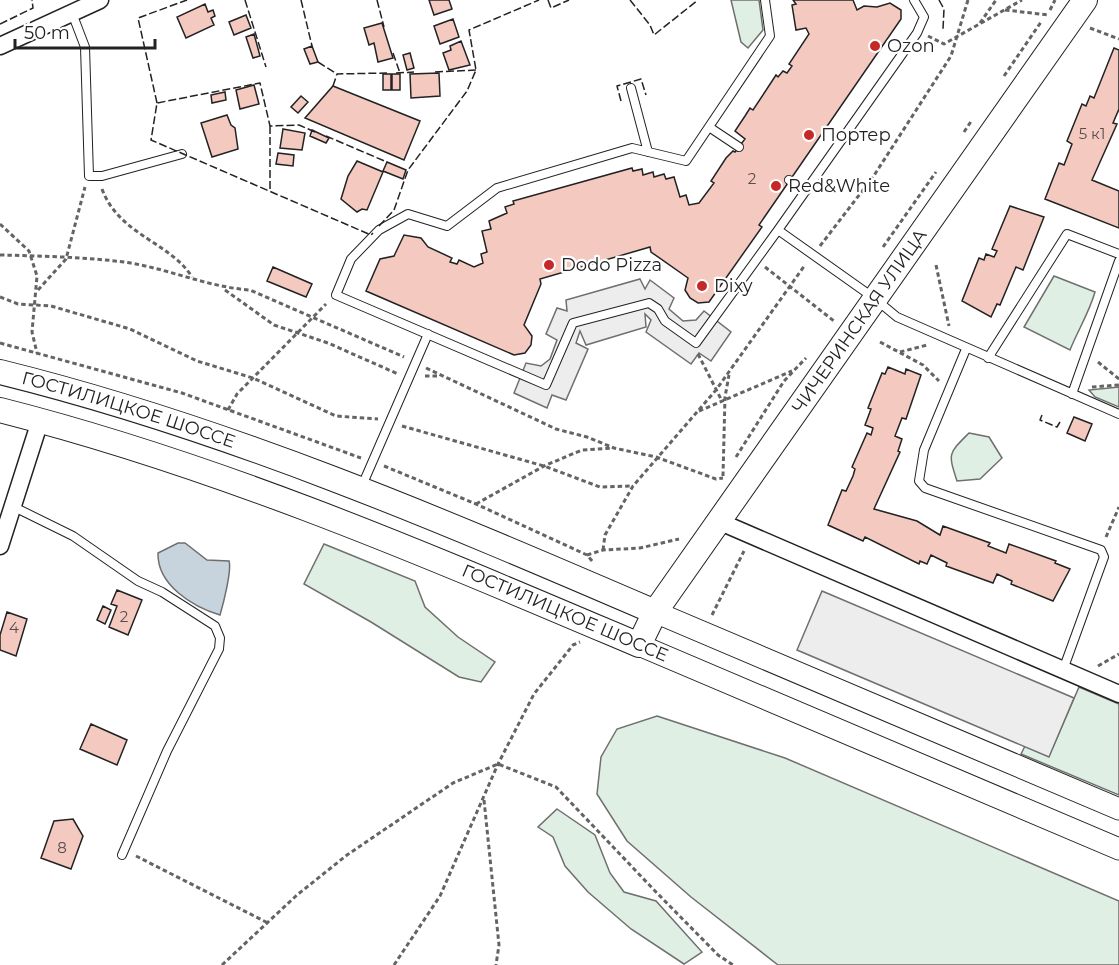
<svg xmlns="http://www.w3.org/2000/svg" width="1119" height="965" font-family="Montserrat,sans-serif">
	<rect width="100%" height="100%" fill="#fff"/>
	<!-- green -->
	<path fill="#e0efe3" stroke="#6f6f6f" stroke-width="1.5" d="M731,0H759L763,30L748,48L741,42Z
		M1054,276L1095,292C1089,313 1078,330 1070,350L1024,327Z
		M1119,387V407L1095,397L1089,390Z
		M969,433L989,437L1002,458L980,479L957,481C948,453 948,454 969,433Z
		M324,544L415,581L425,607L458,637L495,662L481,682L459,677L371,622L304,584Z
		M1079,687L1119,704V795L1021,754L1027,742L1053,747Z
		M657,716L785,758L1119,901V965H778L691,897L627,841L597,794L601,757L617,729Z
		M557,809L595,835L610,873L624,892L656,901L702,952L684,964L631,929L588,892L565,866L553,837L538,827Z"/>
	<!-- parking -->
	<path fill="#ededed" stroke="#6f6f6f" stroke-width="1.5" d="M640,279L645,289L650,280L674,298L669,309L683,321L696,320L704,311L731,332L711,361L699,353L691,364L646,332L651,320L645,314L646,327L586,345L580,331L576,343L588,349L566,400L552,395L547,408L514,393L526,363L541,366L550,359L557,340L546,334L557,308L567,311L566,300Z
		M822,591L1074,698L1049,757L797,650Z"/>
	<!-- water -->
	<path fill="#c7d3dd" stroke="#6f6f6f" stroke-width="1.5" d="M178,543H185L207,560L229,561C232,570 223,605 220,615C193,607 157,585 158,553Z"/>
	<!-- building -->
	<path fill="#f3c9c0" stroke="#222" stroke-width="1.5" d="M429,0H449L452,9L434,15Z
		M793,0H853L857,10L864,6L877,7L890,3L901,10V19L759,225L762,227L709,302L698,303L690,298L685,290L688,278L651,252L650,247L540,279L541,284L524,325L532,336L531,345L525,353L514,355L366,291L380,259L394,256L404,235L421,238L428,247L452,258L450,262L457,264L459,260L474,267L483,263L481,254L487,252L482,231L491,229L489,221L507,213L505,207L514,204L513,201L632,168L633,171L642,169L643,175L653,172L654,177L664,174L666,179L674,177L680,197L686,195L689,205L699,203L714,183L711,181L726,158L733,151L735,152L745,139L735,131L745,116L750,108L753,110L776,75L778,77L783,71L787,73L792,66L789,64L809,34L806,28L796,30L792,5L796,4Z
		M205,4L208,12L213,10L215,16L211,18L214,25L186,38L177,17Z
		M246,15L251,28L234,35L229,22Z
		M453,19L459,37L440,44L434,26Z
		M382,23L393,58L378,62L374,43L369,45L364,28Z
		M254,34L260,56L253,58L246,37Z
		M461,41L470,65L449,70L443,53L451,50L450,46Z
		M312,46L318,62L310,64L304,49Z
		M1114,48L1119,50V109L1113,123L1117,124L1092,180L1119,191V228L1045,199L1059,163L1064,165L1072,144L1067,141L1082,104L1086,106L1090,96L1094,98Z
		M410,53L414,68L407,70L403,55Z
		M439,73L440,96L411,98L410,74Z
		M383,74H391V90H383Z
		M392,74H400V90H392Z
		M254,85L259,104L240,109L236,90Z
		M333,86L420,121L404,160L305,118Z
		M225,92L226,100L212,103L211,95Z
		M301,96L308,102L298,113L291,107Z
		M227,115L231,125L235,128L238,149L212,157L201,123Z
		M283,129L305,133L302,150L280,148Z
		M312,130L329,138L326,143L310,136Z
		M278,153L294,155L293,166L276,164Z
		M357,161L383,172L367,210L362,209L357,212L341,199L348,176Z
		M387,162L406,170L403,179L383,171Z
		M1010,206L1044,217L1023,270L1016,267L1000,305L997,304L991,317L962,301L979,258L984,260L986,254L994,257L997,251L992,249Z
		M273,267L312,284L306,297L267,281Z
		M888,367L905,374L906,369L921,375L906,419L902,418L895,436L902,439L898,451L900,452L874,509L917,521L940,535L943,526L990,543L988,546L1006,553L1009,544L1056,561L1055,563L1070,569L1053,601L1011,584L1012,581L997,574L993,583L946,566L947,563L931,555L927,564L920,561L919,564L865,537L863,541L828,525L842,490L846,491L853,476L855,469L852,467L867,433L871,435L873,428L865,425L871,409L868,408L882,373L885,374Z
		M1074,417L1092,424L1085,441L1067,433Z
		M117,590L142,600L128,635L109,627L117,606L111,604Z
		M103,606L111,610L105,624L97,620Z
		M7,612L27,619L16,656L0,650V635Z
		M91,724L127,740L117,765L80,749Z
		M73,819L83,836L71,869L41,858L54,821Z"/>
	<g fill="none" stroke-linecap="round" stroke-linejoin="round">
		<!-- service casing -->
		<g stroke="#222" stroke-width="10">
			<path id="service" d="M765,0L770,36L686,161L632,148L497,188L447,226L408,214L379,230L351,259L336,295L546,385L573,323L649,303L658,309L665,321L696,343L778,230L874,298L897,317L1119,414
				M72,13L85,47L89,176H102L182,154
				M631,88L648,152
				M709,127L739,147
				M789,180L806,191
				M778,230L917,33L924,17L914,0
				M966,349L924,450L919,481L925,488L1101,550L1104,557L1063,670
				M988,358L1067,234L1119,254
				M1072,394L1119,261
				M361,488L428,334
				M14,507L73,536L138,581L162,592L215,626L220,638L219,649L167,751L122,855"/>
		</g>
		<!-- minor casing -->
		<g stroke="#222" stroke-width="19">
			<path id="minor" d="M0,46L100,0
				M718,521L1119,694
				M0,546L40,421"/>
		</g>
		<!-- tertiary casing -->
		<g stroke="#222" stroke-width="23">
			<path id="tertiary" d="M655,612L1119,809
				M639,645L1119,849"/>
		</g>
		<!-- secondary casing -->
		<g stroke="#222" stroke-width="26">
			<g id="secondary">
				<path id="s1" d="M0,372C227,428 441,520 655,612"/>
				<path id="s2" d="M0,410C221,466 429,556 639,645L655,612L1085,0"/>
			</g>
		</g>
		<!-- path -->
		<path stroke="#646464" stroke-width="3" stroke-dasharray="4.5 3" stroke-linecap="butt" d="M1005,10L1049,15
			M1050,10L1055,0
			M980,23L996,0
			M1090,28L1119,39
			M928,36L944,44L1022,0
			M1004,76L1041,22
			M964,132L972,120
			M102,189C119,235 170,242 192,277
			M0,224L29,251L37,276L32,332L37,353
			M820,246L873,177L951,56L968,0
			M883,247L936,172
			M0,255C41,256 84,257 124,262C167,268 207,287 250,290L404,357
			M936,265L949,326
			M765,267L834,321
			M38,290L66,259L85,187
			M225,290L274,325L328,343L398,374
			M0,297L18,304L51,306L130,329L197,361L253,378L336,416L378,419
			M880,342L923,365L939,381
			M0,343L182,393L361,458
			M900,352L927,345
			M698,354L721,399
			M1098,362L1119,379
			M426,368L556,429L587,437L614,448L656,457L716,479L723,478
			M425,376H440
			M1092,387L1119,385
			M228,410L237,394L326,304
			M699,411L792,371
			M402,426L544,466L600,487L633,486
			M736,457L784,381L806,358
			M384,466L476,504L587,555L593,562
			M723,476L725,397L729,375
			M476,504L544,466L582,450L612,448
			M1106,537L1119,507
			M603,550L605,535L633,486L716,390L805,265
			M587,555L603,550L640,548L679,539
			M712,615L744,551
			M1098,666L1119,654
			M484,800L499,945L496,965
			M136,856L268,923
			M222,965L297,895L347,855L453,783L498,764L556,787L656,892L718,955L733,965
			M394,965L440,896L498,764L534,694L573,645L580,642"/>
		<!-- service -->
		<use href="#service" stroke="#fff" stroke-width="8"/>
		<!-- minor -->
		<use href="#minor" stroke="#fff" stroke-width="16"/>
		<!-- tertiary -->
		<use href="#tertiary" stroke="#fff" stroke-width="21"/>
		<!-- secondary -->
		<use href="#secondary" stroke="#fff" stroke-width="24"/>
		<!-- fence -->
		<path stroke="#222" stroke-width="1.5" stroke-dasharray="8 3" stroke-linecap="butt" d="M245,0L266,67
			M301,0L312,46
			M377,0L384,27
			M548,0L551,8L569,0
			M630,0L650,25L654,35L698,0
			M939,0L944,9L943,29
			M0,24L33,8L32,0
			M393,53L400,73
			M318,62L337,74
			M435,72L476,70
			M396,73L414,72
			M333,86L337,74L387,73
			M621,101L617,86L641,79L646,95
			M157,103L138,18L187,0
			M270,126V192
			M315,132L299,125L270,126L260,83L157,103L151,140L371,235L373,233
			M326,136L387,162
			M379,226L394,210L408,170L467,91L476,70L469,30L539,0
			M1042,415L1040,420L1057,427L1060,422"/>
	</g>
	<!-- markers -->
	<g fill="#c62828" stroke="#fff" stroke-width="2">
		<circle cx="875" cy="46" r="6"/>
		<circle cx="809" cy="135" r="6"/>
		<circle cx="776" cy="186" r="6"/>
		<circle cx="549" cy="265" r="6"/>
		<circle cx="702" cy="286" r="6"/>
	</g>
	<g text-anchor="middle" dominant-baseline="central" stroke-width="4.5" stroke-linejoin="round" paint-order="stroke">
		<!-- number labels -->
		<g font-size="15" fill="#564c4a">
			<text x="1092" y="133">5 к1</text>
			<text x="752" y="178">2</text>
			<text x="124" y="616">2</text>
			<text x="14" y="627">4</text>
			<text x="62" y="847">8</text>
		</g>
		<!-- poi labels -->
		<g font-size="18" fill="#222" stroke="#fff" text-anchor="start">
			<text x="887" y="46">Ozon</text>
			<text x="821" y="135">Портер</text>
			<text x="788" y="186">Red&amp;White</text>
			<text x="561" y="265">Dodo Pizza</text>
			<text x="714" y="286">Dixy</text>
		</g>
		<!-- street labels -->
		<g font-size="18" fill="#222" stroke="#fff">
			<text stroke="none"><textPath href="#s2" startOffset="1074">ЧИЧЕРИНСКАЯ УЛИЦА</textPath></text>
			<text stroke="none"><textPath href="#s1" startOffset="134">ГОСТИЛИЦКОЕ ШОССЕ</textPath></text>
			<text transform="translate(565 613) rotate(23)">ГОСТИЛИЦКОЕ ШОССЕ</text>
		</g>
	</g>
	<!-- scale -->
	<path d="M15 39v9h140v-9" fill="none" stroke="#222222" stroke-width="3"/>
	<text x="24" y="39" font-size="18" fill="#222222" stroke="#ffffff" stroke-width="4.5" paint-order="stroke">50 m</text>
</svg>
